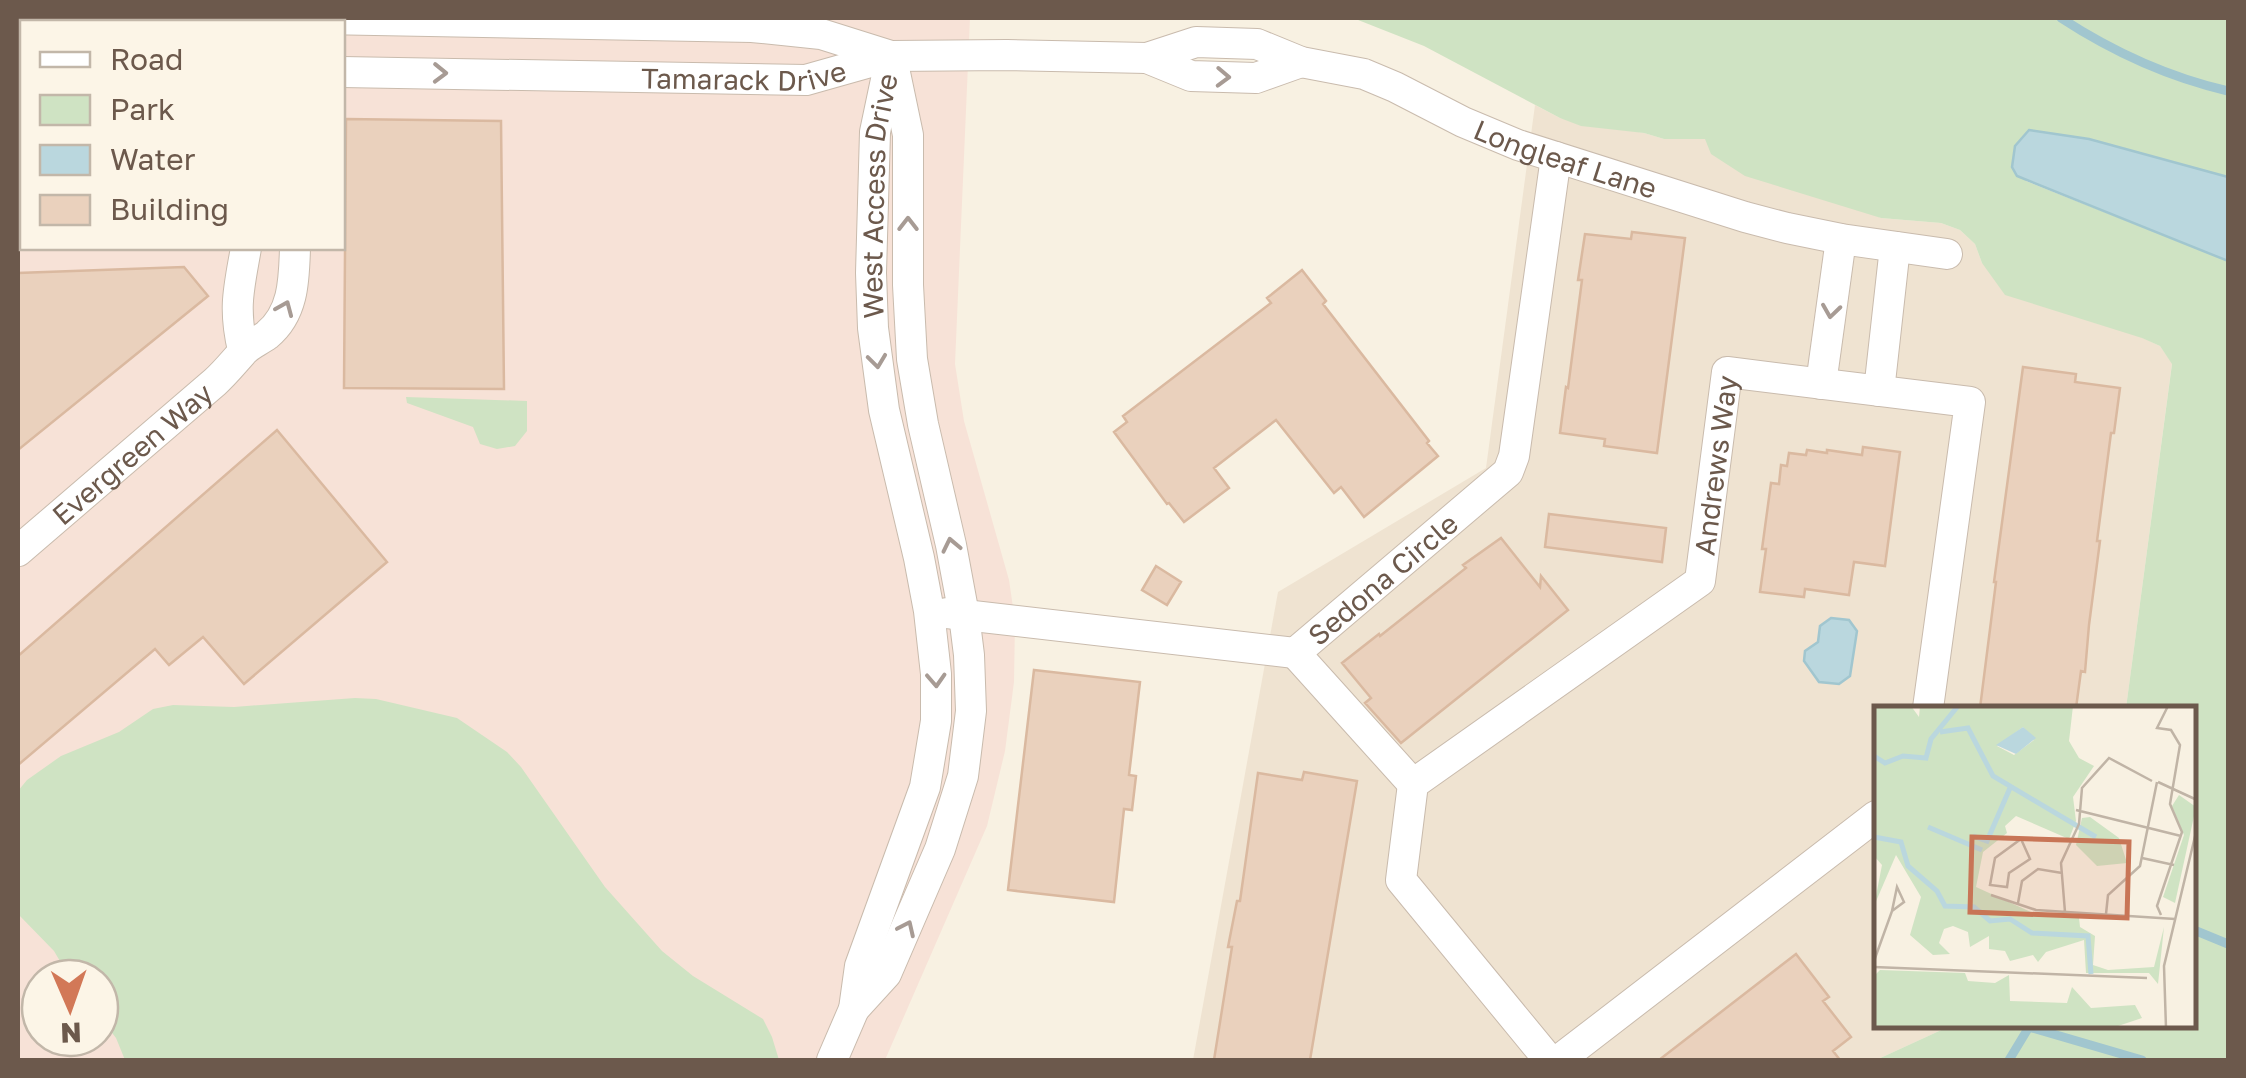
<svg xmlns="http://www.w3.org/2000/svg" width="2246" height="1078" font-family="'Golos Text',sans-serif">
	<rect width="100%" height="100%" fill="#f8f1e2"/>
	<!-- residential -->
	<path fill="#efe3d1" d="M1535,105L1560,118L1644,133L1664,139H1706L1881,218L1941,223L1960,230L1975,244L1982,263L2160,346L2172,363L2126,708H1876V1026H1950L1876,1060H1193L1278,592L1486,468Z"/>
	<!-- commercial -->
	<path fill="#f7e2d7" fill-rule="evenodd" d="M18,18H970L955,364L964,421L1009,580L1015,621L1014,682L1005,751L987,826L885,1060H18ZM22,22H342V248H22ZM40,978H100V1038H40Z"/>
	<!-- green -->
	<path fill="#cfe3c3" d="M1353,18H2228V177L2089,139L2029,130L2026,181L2228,261V1060H1876L1950,1026H2194V708H2126L2172,364L2160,346L2142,338L2005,295L1982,263L1975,244L1960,230L1941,223L1881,218L1745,176L1711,154L1705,139H1664L1644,133L1581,126L1560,118L1424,46Z
		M406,397L527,401V431L515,446L497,449L480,444L473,427L407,403Z
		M355,698L376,699L457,718L507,752L521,767L605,887L662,951L693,976L763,1019L772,1037L779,1060H125L116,1038L100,1017V978H70L54,951L18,914V791L27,780L61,756L119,732L153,709L173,705L234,707Z"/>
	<!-- water -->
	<path fill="#bad7de" stroke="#a1c6cf" stroke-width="2.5" d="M2029,130L2089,139L2228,177V261L2017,176L2012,167L2015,146Z
		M1831,618L1849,620L1857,631L1850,676L1839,684L1819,682L1804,661L1805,651L1818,642L1820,626Z"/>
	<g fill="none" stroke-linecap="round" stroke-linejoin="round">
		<!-- stream -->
		<path stroke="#a1c6cf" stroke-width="9" d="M2061,18C2113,52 2168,77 2228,91
			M2194,930L2228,944
			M2009,1060L2029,1027L2142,1060"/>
	</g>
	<!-- building -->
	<path fill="#ead1bd" stroke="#dab9a0" stroke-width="2.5" d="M346,119L501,121L504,389L344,388Z
		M1632,232L1685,238L1657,453L1604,446L1605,439L1560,433L1566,387L1568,388L1582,280H1578L1585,234L1631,239Z
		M184,267L208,296L18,450V273Z
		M1302,270L1326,301L1323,304L1429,441L1427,443L1438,456L1364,517L1341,487L1334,493L1276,420L1214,468L1229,488L1184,522L1169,503L1167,504L1114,432L1127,422L1123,416L1271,303L1267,298Z
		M2023,367L2076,374L2075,382L2120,388L2114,433H2111L2097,541H2100L2089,625L2085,672L2081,671L2076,708H1980L1996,582H1994Z
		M277,430L387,562L244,684L203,637L169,665L155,649L18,765V656Z
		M1863,447L1900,452L1885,566L1854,562L1849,595L1805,589L1804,597L1760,592L1766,549H1762L1771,483L1779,484L1781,465L1787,466L1789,453L1806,455L1807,450L1827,453V450L1862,455Z
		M1549,514L1666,528L1662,562L1545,547Z
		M1501,538L1540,587L1541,576L1568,610L1401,743L1365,703L1371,698L1342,663L1379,634L1380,636L1466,568L1463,565Z
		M1156,566L1181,582L1167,605L1142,590Z
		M1034,670L1140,682L1129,775L1136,776L1132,810L1124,809L1114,902L1008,890Z
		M1304,772L1357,781L1310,1060H1214L1232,947H1228L1237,901H1240L1258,773L1302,780Z
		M1796,954L1829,997L1823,1001L1851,1037L1833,1051L1840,1060H1659Z"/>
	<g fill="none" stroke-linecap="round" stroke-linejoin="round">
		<!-- street casing -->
		<g stroke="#c9bbad" stroke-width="32">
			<g id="street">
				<path d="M18,21L321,19L752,27L821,34L891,56"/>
				<path d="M1147,58L1191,76L1256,78L1301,62"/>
				<path id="s1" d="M342,72L806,80L891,56L1007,55L1147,58L1196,42L1257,44L1301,62L1364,74L1395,87L1463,122L1518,145L1745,217L1787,228L1841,239L1947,254"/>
				<path d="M18,73H22"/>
				<path d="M243,350C233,308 239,288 246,248"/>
				<path d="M1821,384L1841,239"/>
				<path d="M1879,391L1895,247"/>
				<path id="s2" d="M18,551L215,382C225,373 233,363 242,353C248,345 259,341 267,335C294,313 294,279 295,248"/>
				<path id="s3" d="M947,613L1295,653L1508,472L1514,456L1556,157"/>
				<path d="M1295,653L1413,784"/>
				<path d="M854,1009L886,974L940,849L963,776L971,711L969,655L964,615L951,545L923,424L912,359L908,285V135L894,68"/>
				<path id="s4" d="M832,1060L854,1009L860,966L925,787L936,721V674L929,611L919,558L884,410L873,328L871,273L875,132L891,56"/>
				<path id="s5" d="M1549,1060L1401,880L1413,784L1700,581L1727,372L1970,402L1928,708"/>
				<path d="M1559,1060L1876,816"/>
			</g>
		</g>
		<!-- street -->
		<use href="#street" stroke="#fff" stroke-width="30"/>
	</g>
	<!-- one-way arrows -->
	<defs><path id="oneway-chevron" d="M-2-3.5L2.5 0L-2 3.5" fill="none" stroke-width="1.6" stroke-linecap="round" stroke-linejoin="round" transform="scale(2.5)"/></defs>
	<g stroke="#a79b94">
		<use href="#oneway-chevron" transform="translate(440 73) rotate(1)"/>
		<use href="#oneway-chevron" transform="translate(1223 77) rotate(2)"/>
		<use href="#oneway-chevron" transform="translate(908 224) rotate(-90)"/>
		<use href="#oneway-chevron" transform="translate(285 308) rotate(-67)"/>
		<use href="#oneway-chevron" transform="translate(1831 311) rotate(98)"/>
		<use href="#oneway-chevron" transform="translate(877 361) rotate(83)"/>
		<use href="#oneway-chevron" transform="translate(951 545) rotate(-102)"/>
		<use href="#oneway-chevron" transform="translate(936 680) rotate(87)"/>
		<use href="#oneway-chevron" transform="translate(907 928) rotate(-65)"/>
	</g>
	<g text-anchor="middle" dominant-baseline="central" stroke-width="9" stroke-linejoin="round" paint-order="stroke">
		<!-- street labels -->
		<g font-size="28" fill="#6c594c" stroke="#fcf5e7">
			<text stroke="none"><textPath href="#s1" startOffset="402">Tamarack Drive</textPath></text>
			<text stroke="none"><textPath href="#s1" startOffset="1252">Longleaf Lane</textPath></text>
			<text stroke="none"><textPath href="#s4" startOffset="888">West Access Drive</textPath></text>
			<text stroke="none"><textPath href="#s2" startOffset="150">Evergreen Way</textPath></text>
			<text stroke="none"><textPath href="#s5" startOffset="798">Andrews Way</textPath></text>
			<text stroke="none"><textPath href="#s3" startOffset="465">Sedona Circle</textPath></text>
		</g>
	</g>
	<!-- overview -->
	<g transform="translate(1874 706)">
		<rect width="322" height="322" fill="#f8f1e2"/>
		<path d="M0,0H37L45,11L46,0H199L195,35L205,52L220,60L199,91L202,115L195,133L142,110L131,120L133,127L109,146L102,181L159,207L205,212L206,221L221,230L219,259L234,264L280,261L290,221L284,278L275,267H212L210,234L172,246L164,256L159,249L136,255L131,245L115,243V230L96,241L94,226L79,220L70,223L65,237L76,248L59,249L36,229L47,191L22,149L0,200L8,159L0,150ZM149,21L160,34L140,49L123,40ZM305,89L322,101L301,197L289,191L310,129L298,100ZM216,111L245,132L253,157L223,160L202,139L208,112ZM6,264L91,267L94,275L121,277L135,269L136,295L193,297L198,281L217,302L261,299L268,312L238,322H0V270Z" fill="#cfe3c3" fill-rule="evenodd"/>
		<path d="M149,21L162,32L142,48L122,39Z" fill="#bad7de"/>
		<path fill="none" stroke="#bad7de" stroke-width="5" d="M66,26L94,22L119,70L222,131M0,50L11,57L29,50L52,52L57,33L84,0M54,121L108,144M99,130L113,135L136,82M0,131L27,136L34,160L63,185L71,200L100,201L116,215L136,213L158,227L214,230L217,268"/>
		<path fill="none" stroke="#c0b4a6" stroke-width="2.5" d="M284,76L323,94M202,104L307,130M147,133L156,153L135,167L133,181L116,179L121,152ZM268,152L300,159M117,189L162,204L301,213M144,197L148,175L164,163L188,167M191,206L187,157L205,118L208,82L235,52L278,75M232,208L234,189L266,160L283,76M287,209L283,200L308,126L296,98L306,39L297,24L283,22L294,0M0,255L18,205L30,196L23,181L18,205M0,261L273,272M292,322L290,260L323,122"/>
		<path fill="#c87556" fill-opacity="0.15" stroke="#c87556" stroke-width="5" d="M98,131L255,136L253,212L96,206Z"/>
		<rect width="322" height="322" fill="none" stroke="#6c594c" stroke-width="5"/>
	</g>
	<!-- border -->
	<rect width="2246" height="1078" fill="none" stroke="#6c594c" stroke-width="40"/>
	<!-- legend -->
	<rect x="20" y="20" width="325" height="230" fill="#fcf5e7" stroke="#c2b7a9" stroke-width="2.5"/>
	<rect x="40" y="52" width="50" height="15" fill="#ffffff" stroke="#c2b7a9" stroke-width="2.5"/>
	<text x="110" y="70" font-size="30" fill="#6c594c">Road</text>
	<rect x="40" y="95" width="50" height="30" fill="#cfe3c3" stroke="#c2b7a9" stroke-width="2.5"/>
	<text x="110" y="120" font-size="30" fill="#6c594c">Park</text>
	<rect x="40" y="145" width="50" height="30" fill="#bad7de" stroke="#c2b7a9" stroke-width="2.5"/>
	<text x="110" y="170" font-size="30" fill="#6c594c">Water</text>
	<rect x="40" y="195" width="50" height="30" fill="#ead1bd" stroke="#c2b7a9" stroke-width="2.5"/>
	<text x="110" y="220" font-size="30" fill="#6c594c">Building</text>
	<!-- north arrow -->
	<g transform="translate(70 1008) rotate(178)"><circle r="48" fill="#fcf5e7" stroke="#c2b7a9" stroke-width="2.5"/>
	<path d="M0-8L18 38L0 25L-18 38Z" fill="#d27857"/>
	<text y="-15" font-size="28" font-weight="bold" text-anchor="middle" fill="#6c594c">N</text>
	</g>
</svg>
